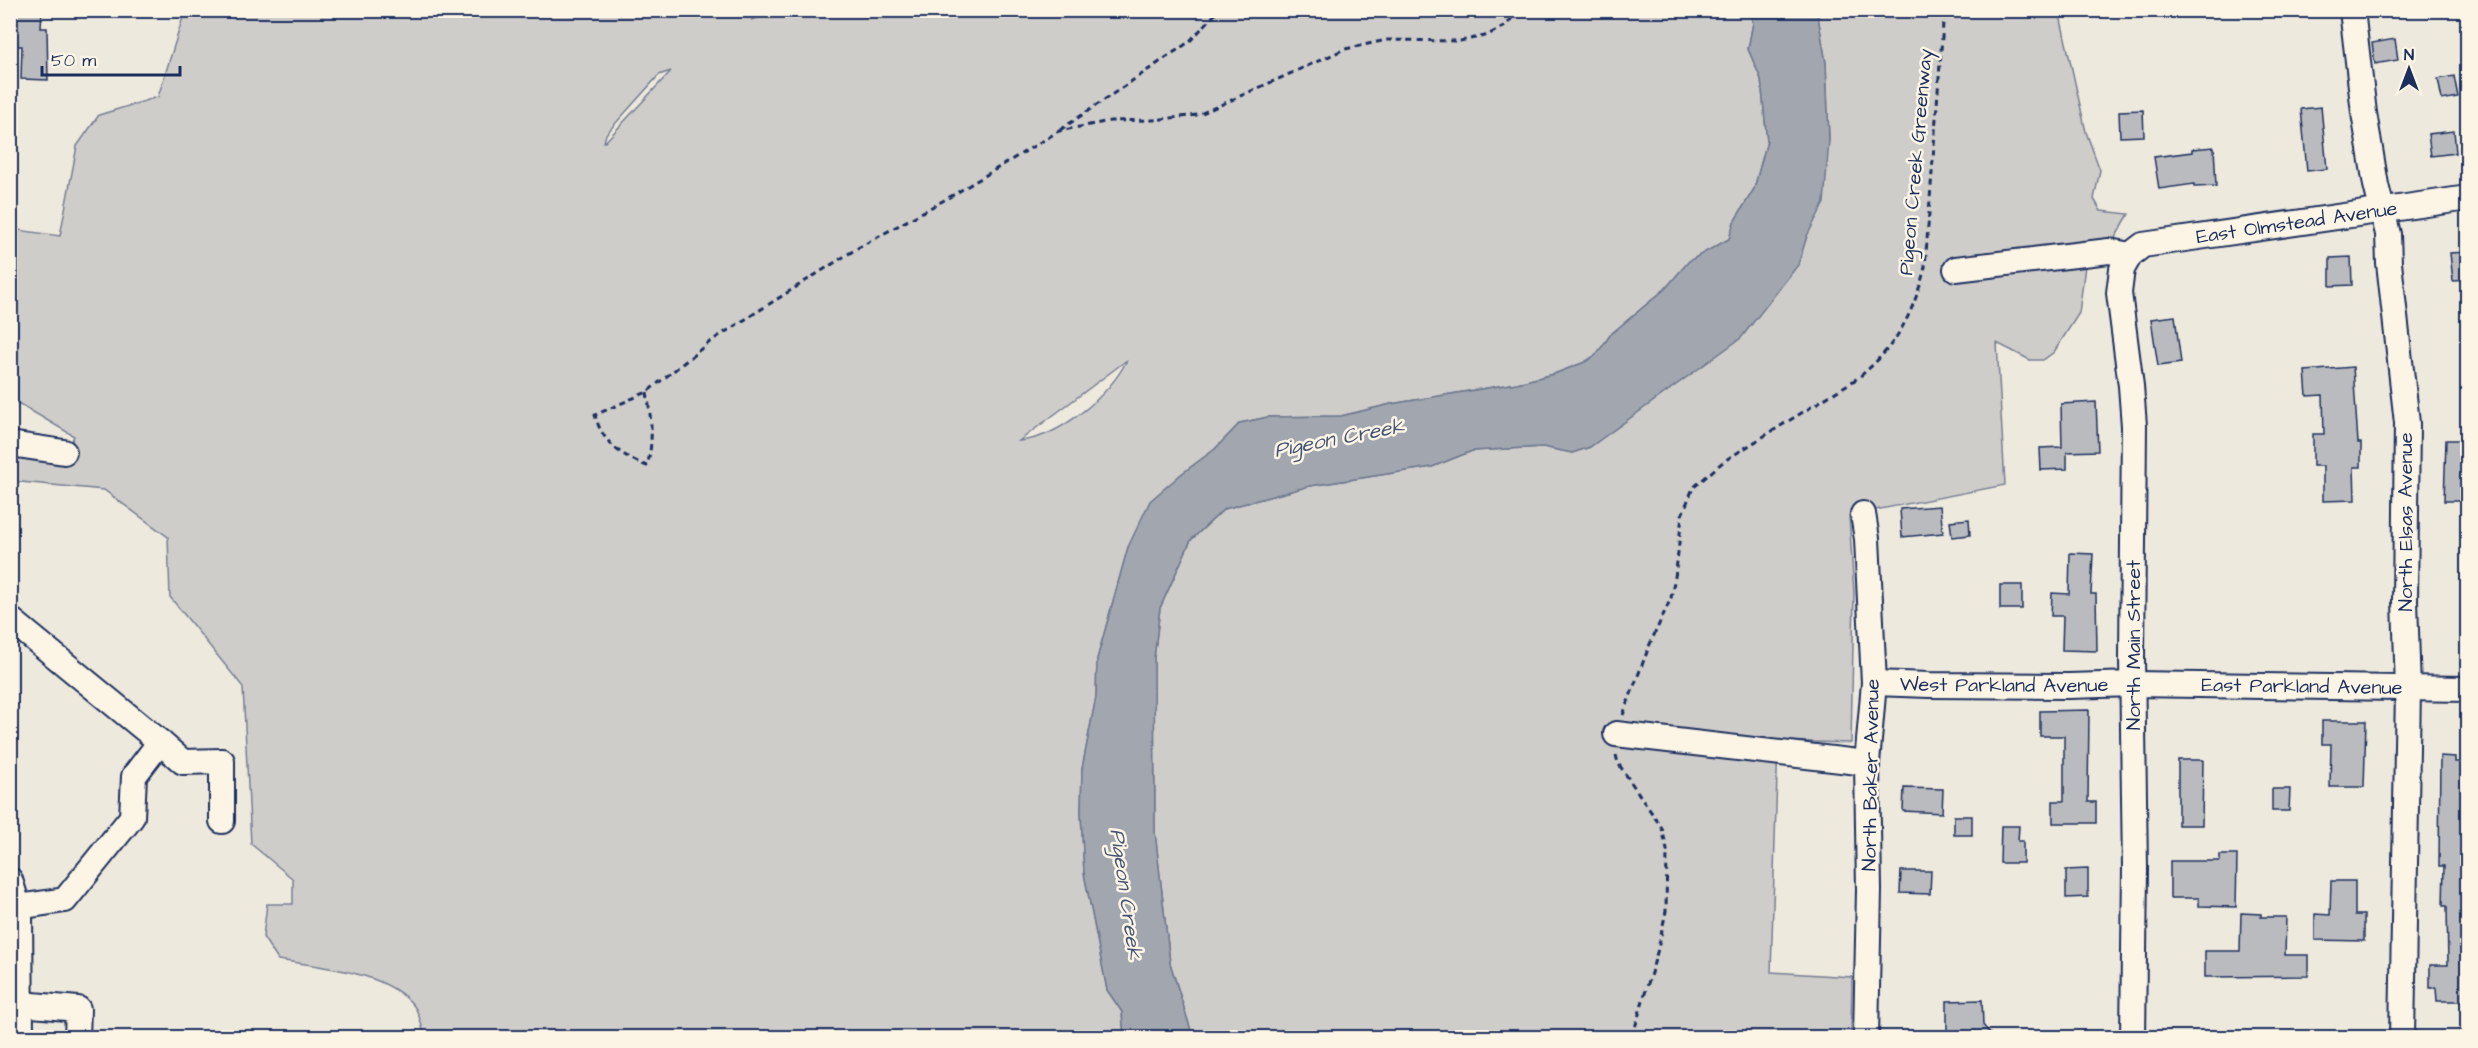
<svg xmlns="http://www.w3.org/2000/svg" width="2478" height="1048" font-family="'Architects Daughter',sans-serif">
	<rect width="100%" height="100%" fill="#eee9dd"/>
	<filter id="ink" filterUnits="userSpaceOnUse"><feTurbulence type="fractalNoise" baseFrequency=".0167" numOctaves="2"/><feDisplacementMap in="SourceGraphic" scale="12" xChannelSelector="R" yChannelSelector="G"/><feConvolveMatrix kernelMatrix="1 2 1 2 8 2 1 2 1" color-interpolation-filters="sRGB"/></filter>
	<g filter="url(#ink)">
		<!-- green -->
		<path fill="#cfcdca" stroke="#757e94" stroke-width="1.5" fill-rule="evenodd" d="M783,10H1750L1753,23L1748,49L1761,79L1767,141L1754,189L1734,222L1729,239L1689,261L1665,289L1611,334L1596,355L1585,362L1554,374L1517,383L1391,404L1341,416L1268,417L1240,423L1215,449L1180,475L1128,547L1097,659L1096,697L1082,769L1081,812L1084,873L1107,990L1122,1012L1124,1037H425C422,1028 420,1014 414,1006C386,971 320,967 278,960L263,937L267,904H293V879L251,844L243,687L170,597L168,537L104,490L11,481V453L63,460L74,436L11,399V229L60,236L77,146L99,115L158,97L185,11H761L751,20ZM671,71L605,142H604L606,134L659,75ZM1127,360C1109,396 1059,438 1019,441Z
			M1997,10L2059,11L2086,132L2100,170L2094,199L2101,211L2129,214L2115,238L2086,258L2079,313L2054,352L2043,360H2030L1997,343L2005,485L1849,515L1854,593L1851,743L1778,741L1771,972L1852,977L1851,1037H1193L1170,963L1155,832L1154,658L1160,608L1191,540L1224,509L1310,486L1432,467L1472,451L1543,447L1572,453L1590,447L1797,265L1807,236L1829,140L1826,63L1817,11Z"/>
		<!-- water -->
		<path fill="#a2a7af" stroke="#6c778f" stroke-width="1.5" d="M1750,11H1817L1826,63L1829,140L1824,203L1807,236L1798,265L1741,338L1590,447L1572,453L1543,447L1472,451L1432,467L1310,486L1224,509L1191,540L1160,608L1154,658L1155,832L1170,963L1193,1037H1124L1122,1012L1107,990L1084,873L1081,812L1082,769L1096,697L1097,659L1128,547L1150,501L1180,475L1215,449L1240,423L1268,417L1341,416L1391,404L1517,383L1554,374L1585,362L1596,355L1611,334L1665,289L1689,261L1729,239L1734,222L1754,189L1767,141L1761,79L1748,49L1753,23Z"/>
		<!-- building -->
		<path fill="#babbbe" stroke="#1b2f5e" stroke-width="1.5" d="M17,10H42L41,28H47L48,80L21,79L22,46H16Z
			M2395,39L2398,60L2375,64L2372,43Z
			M2454,76L2458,97L2442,100L2438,79Z
			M2321,107L2327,169L2307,171L2301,109Z
			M2143,110L2144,136L2120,137L2119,111Z
			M2454,131L2456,153L2431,156L2428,134Z
			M2214,147L2216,186L2194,187V184L2159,189L2154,157L2192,152V149Z
			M2468,252V280L2453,281L2450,253Z
			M2351,257L2352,285L2330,286V258Z
			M2175,316L2181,363L2158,366L2151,319Z
			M2353,367L2358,443H2361V467H2354L2355,500L2323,501V466H2313V434H2324L2323,395L2307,396L2305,371Z
			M2096,402L2098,451L2067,452V469L2041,470L2040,448L2062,447L2061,404Z
			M2446,440H2468V501H2444Z
			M1940,506L1943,533L1902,537L1900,509Z
			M1969,519L1970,535L1952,537L1950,521Z
			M2070,553L2093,554L2091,594H2096L2097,651L2062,650L2063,616H2051L2052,593L2069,594Z
			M2000,585H2022V609H2000Z
			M2089,710L2088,802H2096V823H2053V801H2064V736H2040V711Z
			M2322,721H2366L2364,787H2330L2331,744H2322Z
			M2440,756L2455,757V762H2468V866L2465,915L2468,914V1001H2437L2436,988H2430V965H2448L2447,906H2443L2444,866H2439Z
			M2178,760H2203L2202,825H2178Z
			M1904,788L1943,789L1942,813L1903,811Z
			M2272,789H2290L2289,811H2272Z
			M1954,816H1972V835H1954Z
			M2001,826H2019L2018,841H2023V863H2000Z
			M2220,855H2237L2236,907L2199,906V898H2170V861H2220Z
			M2088,869V897L2066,898V870Z
			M1901,871H1931L1930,894L1900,893Z
			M2331,881H2355V915H2364V941L2315,940V914L2330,915Z
			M2241,913L2261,914V917H2286L2285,955H2308V976L2205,977V951H2240Z
			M1982,1000L1983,1025L1992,1036H1947V1001Z"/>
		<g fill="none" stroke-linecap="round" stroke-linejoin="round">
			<!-- minor casing -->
			<g stroke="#1b2f5e" stroke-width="28">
				<g id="minor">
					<path d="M2352,10L2364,113L2376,185L2388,234L2389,263L2407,423L2405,601L2408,689L2402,1038"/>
					<path d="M1956,269L2109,251L2130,255"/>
					<path d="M10,444L64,452"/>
					<path d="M1863,514L1867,539L1874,683L1867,763L1869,890L1866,1038"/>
					<path d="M10,619L160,742L134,776L132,817L65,900L18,907"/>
					<path id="s1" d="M1874,683L1929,685L2069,686L2134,684L2468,689"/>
					<path d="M1616,734L1867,763"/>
					<path d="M160,742L183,762L222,761V821"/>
					<path d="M10,880L20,912L21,1038"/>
					<path d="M21,1004L78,1009L77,1038"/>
					<path id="s2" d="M2133,1038L2135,868L2132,658L2134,426L2131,386L2119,293L2122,269L2130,255L2143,245L2468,198"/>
				</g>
			</g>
			<!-- path -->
			<path stroke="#1b2f5e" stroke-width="3" stroke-dasharray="6 4.5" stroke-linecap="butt" d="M1060,130L1189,42L1219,10
				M647,392C651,418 654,441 647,466C622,456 602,443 595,415L647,392L711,341L856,249L948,198L1059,131L1110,121L1153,120L1198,115L1345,49L1386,40L1460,41L1485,36L1506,26L1518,10
				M1623,715L1650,644L1671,598L1676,571L1682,515L1693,488L1724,461L1858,378C1896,347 1913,315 1925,267L1944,10
				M1616,755L1618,763L1662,828L1667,850L1666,911L1658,949L1632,1038"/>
			<!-- minor -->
			<use href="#minor" stroke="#fcf5e5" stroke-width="24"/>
		</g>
	</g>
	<g text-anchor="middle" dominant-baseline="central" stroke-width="5" stroke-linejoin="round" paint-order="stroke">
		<!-- street labels -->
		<g font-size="20" fill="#1b2f5e" stroke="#fcf5e5">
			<text transform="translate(1916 162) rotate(-85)">Pigeon Creek Greenway</text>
			<text stroke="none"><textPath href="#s2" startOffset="958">East Olmstead Avenue</textPath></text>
			<text transform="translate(2406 522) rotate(-90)">North Elsas Avenue</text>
			<text transform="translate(2134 645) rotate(-90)">North Main Street</text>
			<text stroke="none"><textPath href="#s1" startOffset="130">West Parkland Avenue</textPath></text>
			<text stroke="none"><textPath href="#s1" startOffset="428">East Parkland Avenue</textPath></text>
			<text transform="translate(1871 775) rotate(-89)">North Baker Avenue</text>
		</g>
		<!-- water labels -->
		<g font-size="21" font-style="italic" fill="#445376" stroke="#fcf5e5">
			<text transform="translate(1339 438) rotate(-11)">Pigeon Creek</text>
			<text transform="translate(1126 894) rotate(82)">Pigeon Creek</text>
		</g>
	</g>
	<!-- margin -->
	<rect width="2478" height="1048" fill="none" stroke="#fcf5e5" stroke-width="36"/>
	<rect x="18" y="18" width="2442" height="1012" fill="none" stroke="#1b2f5e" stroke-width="2" filter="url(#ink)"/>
	<!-- north arrow -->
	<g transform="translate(2409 69)" stroke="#fcf5e5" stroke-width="4.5" paint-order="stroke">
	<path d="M0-4.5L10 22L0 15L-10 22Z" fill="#1b2f5e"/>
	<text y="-9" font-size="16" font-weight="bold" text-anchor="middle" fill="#1b2f5e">N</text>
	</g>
	<!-- scale -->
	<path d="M42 66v9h138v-9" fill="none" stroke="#1b2f5e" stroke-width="3"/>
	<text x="51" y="66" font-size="18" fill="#1b2f5e" stroke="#fcf5e5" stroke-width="4.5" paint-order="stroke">50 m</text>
</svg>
